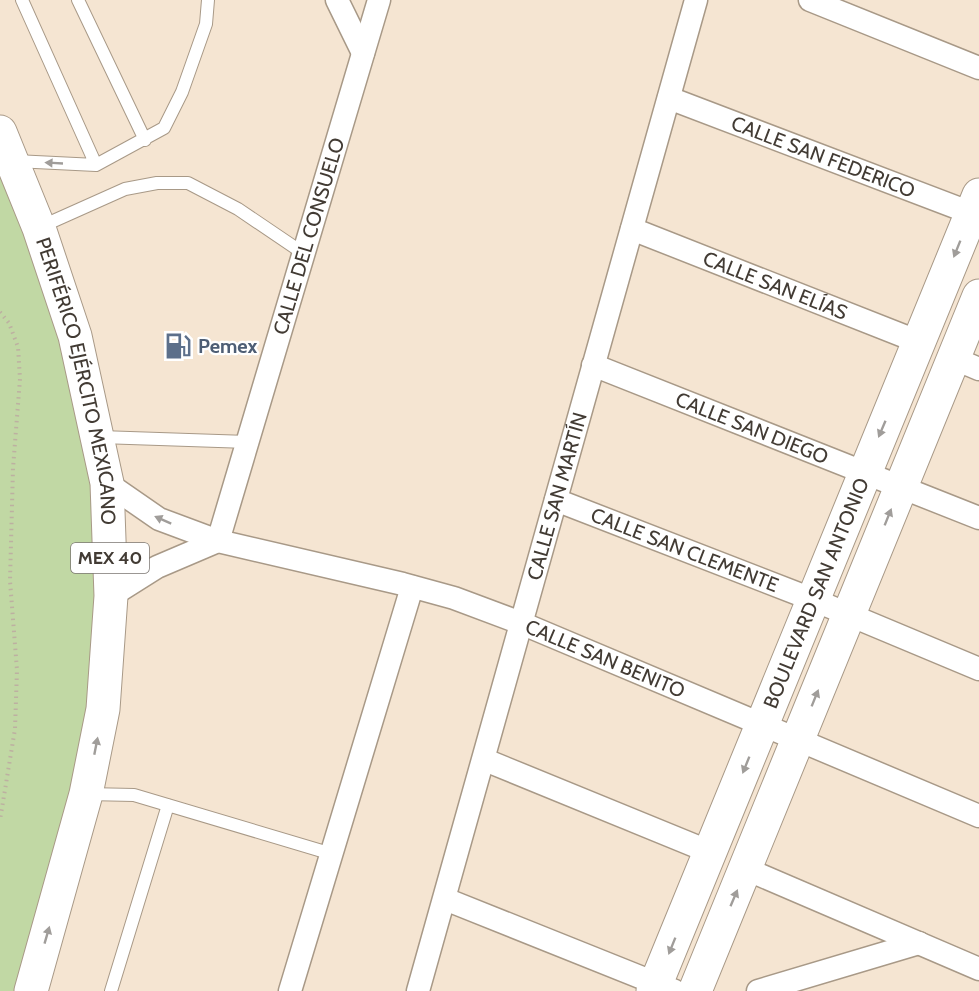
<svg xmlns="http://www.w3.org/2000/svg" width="979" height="991" font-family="Cabin,sans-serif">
	<rect width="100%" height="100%" fill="#f5e5d2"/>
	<!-- green -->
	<path fill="#c1d8a4" d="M0,151L37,240L93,452L102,671L24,991H0Z"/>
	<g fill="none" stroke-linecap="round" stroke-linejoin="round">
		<!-- lane casing -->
		<g stroke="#a89987" stroke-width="14">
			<path id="lane" d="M22,0L96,165
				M78,0L145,140
				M15,161L96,165L164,128L182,92L206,24L208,0
				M40,227L125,189L157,183H188L238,209L303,253
				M100,437L248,442
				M87,794L134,795L332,854
				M111,991L168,805"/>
		</g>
		<!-- street casing -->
		<g stroke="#a89987" stroke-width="25">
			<g id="street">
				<path d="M337,0L363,53"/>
				<path d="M810,0L979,68"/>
				<path id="s1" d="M669,98L979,216"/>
				<path id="s2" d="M632,229L919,342"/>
				<path d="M953,358L979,369"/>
				<path id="s3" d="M593,365L979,518"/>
				<path id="s4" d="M107,483L159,519L218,541L403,584L454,598L521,623L979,816"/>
				<path id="s5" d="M556,500L814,600L979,669"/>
				<path id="s6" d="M218,541L379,0"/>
				<path d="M111,596L157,567L218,541"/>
				<path d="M485,760L710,852"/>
				<path d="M746,869L979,969"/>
				<path d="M445,899L675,991"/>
				<path d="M290,991L412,587"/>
				<path id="s7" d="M418,991L696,0"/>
				<path d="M758,991L919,943"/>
			</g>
		</g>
		<!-- secondary casing -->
		<g stroke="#a89987" stroke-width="35">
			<g id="secondary">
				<path id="s8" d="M653,991L979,195"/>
				<path d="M695,991L979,296"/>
			</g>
		</g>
		<!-- highway casing -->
		<g stroke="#a89987" stroke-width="35">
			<g id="highway">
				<path id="s9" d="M0,132L39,228L75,336L107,483L111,596L103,709L86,794L31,991"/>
			</g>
		</g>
		<!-- path -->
		<path stroke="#bdb0a1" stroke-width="4" stroke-dasharray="1.5 4.5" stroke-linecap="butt" d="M0,312L9,323L18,347L20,379L13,468L10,581L17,670L15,729L0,820"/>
		<!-- lane -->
		<use href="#lane" stroke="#fff" stroke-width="12"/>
		<!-- street -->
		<use href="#street" stroke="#fff" stroke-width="22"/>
		<!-- secondary -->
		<use href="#secondary" stroke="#fff" stroke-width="33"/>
		<!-- highway -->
		<use href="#highway" stroke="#fff" stroke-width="33"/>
	</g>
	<!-- one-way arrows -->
	<defs><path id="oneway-solid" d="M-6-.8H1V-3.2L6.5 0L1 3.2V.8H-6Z" transform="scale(1.5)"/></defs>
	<g fill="#a09d9a">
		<use href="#oneway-solid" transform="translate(54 163) rotate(-177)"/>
		<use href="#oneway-solid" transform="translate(957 249) rotate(112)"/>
		<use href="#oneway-solid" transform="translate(882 429) rotate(113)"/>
		<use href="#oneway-solid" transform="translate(888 517) rotate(-68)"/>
		<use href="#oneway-solid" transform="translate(163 520) rotate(-156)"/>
		<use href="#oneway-solid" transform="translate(815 698) rotate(-68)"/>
		<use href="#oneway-solid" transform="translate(96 746) rotate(-79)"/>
		<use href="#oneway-solid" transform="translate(746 765) rotate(112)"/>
		<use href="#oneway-solid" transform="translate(734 898) rotate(-67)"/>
		<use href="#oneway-solid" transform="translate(47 935) rotate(-74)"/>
		<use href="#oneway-solid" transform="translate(672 946) rotate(112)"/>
	</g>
	<!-- icons -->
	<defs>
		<g id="fuel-bare" transform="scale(2.07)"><path d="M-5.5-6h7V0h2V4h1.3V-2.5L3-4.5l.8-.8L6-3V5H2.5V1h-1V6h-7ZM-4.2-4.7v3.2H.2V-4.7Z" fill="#5c6f8a" stroke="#fff" stroke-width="2.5" paint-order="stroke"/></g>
	</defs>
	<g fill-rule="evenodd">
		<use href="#fuel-bare" x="178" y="346"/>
	</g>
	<g text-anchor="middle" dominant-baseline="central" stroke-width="4.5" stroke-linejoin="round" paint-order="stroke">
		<!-- shield labels -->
		<rect fill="#fff" stroke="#7b7671" stroke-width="1.5" x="71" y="543" width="78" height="30" rx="4.5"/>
		<g font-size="18" font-weight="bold" fill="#423b34">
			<text x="110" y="558">MEX 40</text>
		</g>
		<!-- street labels -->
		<g font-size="20" fill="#423b34" stroke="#fff">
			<text stroke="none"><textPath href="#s1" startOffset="165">CALLE SAN FEDERICO</textPath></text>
			<text stroke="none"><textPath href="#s6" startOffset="318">CALLE DEL CONSUELO</textPath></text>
			<text stroke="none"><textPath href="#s2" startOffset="154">CALLE SAN ELÍAS</textPath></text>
			<text stroke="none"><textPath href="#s9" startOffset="262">PERIFÉRICO EJÉRCITO MEXICANO</textPath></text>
			<text stroke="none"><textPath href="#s3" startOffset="171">CALLE SAN DIEGO</textPath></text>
			<text stroke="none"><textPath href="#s7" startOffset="514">CALLE SAN MARTÍN</textPath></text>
			<text stroke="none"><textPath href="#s5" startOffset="138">CALLE SAN CLEMENTE</textPath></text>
			<text stroke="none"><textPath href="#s8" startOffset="430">BOULEVARD SAN ANTONIO</textPath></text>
			<text stroke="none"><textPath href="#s4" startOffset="532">CALLE SAN BENITO</textPath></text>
		</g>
		<!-- service labels -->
		<g font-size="20" font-weight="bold" fill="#4e5e75" stroke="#fff" text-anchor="start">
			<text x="198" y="346">Pemex</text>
		</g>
	</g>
</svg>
